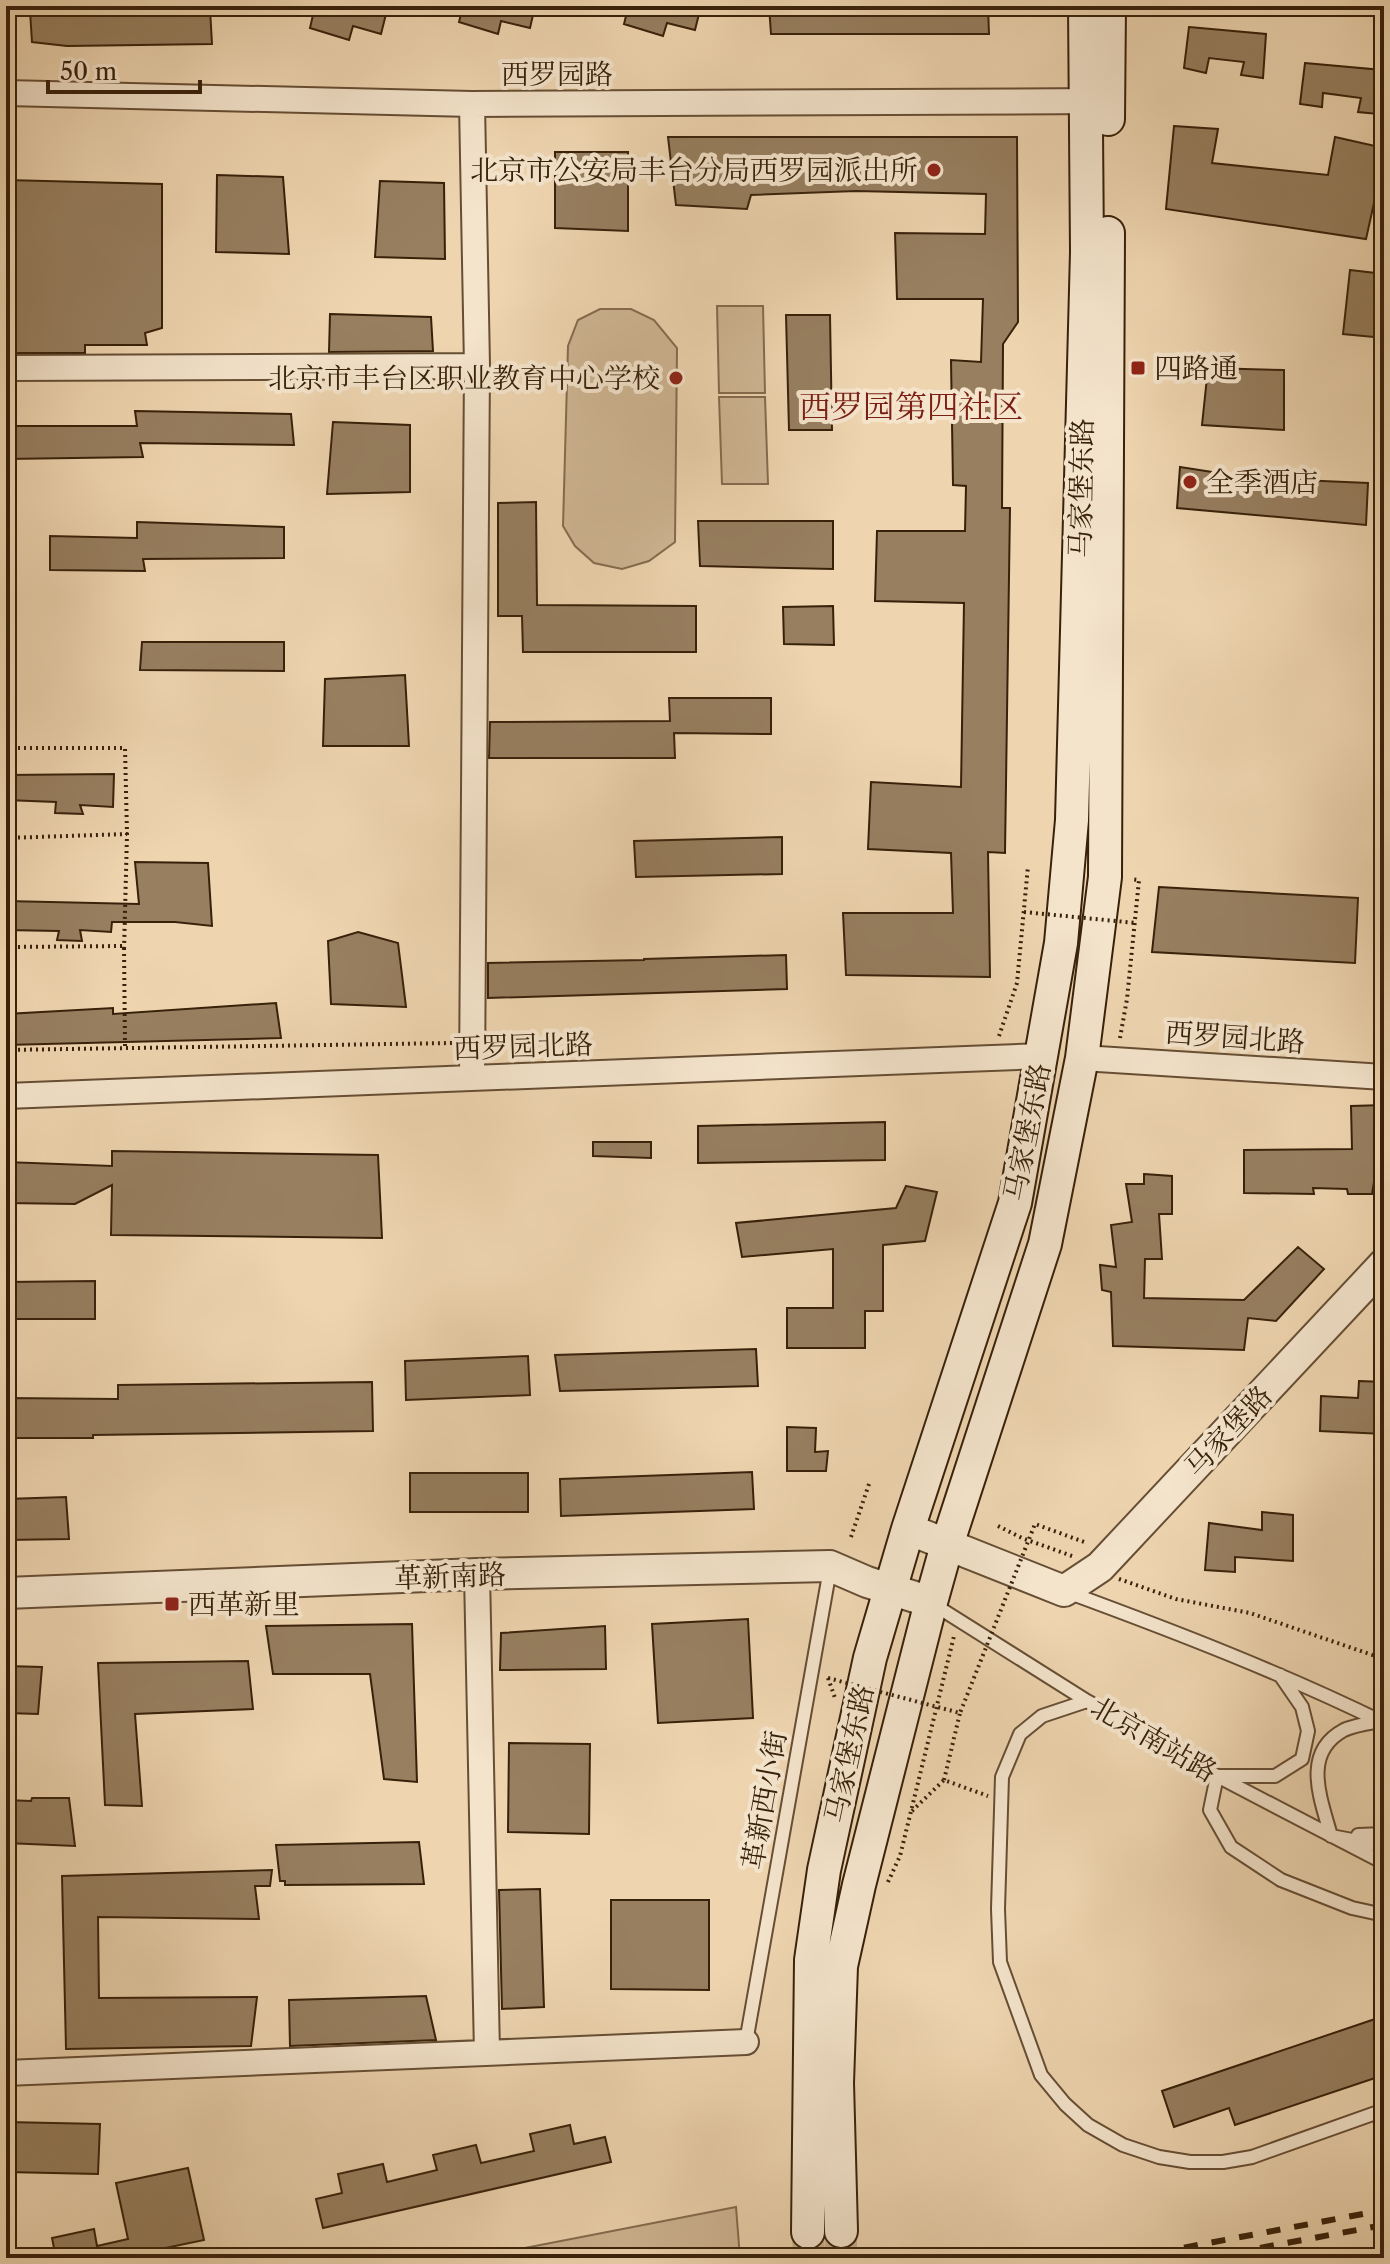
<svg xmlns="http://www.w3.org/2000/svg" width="1390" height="2264" font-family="'Libre Caslon Text','Noto Serif SC',serif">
	<rect width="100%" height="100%" fill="#eed5b0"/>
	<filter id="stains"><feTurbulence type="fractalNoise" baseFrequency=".0025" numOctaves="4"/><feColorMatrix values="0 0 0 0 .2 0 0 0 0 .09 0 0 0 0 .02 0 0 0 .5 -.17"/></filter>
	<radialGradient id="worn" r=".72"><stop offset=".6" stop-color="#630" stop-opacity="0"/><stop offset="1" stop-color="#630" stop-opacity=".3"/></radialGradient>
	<!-- green -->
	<path fill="#cfb694" stroke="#846c4f" stroke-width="2" d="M717,306H763L765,393H719Z
		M600,309H631L654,320L677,348L675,542L649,561L622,569L594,563L575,546L563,526L568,346L578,320Z
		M719,397H765L768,484H722Z
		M736,2207L740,2258H473Z"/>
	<!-- building -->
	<path fill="#977f60" stroke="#38210a" stroke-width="2" d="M52,6H107V13L138,11V6H201L210,9L212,44L67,46L32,42L30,11Z
		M315,6H388L381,34L353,26L349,40L310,28Z
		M463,6H535L530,28L501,21L498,34L459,22Z
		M624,6H701L695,30L667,23L663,36L624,24L627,12L624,11Z
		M769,6H988L989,34H771Z
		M1189,27L1266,34L1263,78L1241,75L1244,62L1209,58L1206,73L1184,68Z
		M1305,63L1382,70L1378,114L1358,112L1361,98L1323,93L1322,107L1300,104Z
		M1174,126L1218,129L1212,163L1328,175L1335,137L1384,148V158L1366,239L1166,209Z
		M668,137H1017L1018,322L1003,344L1002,508H1010L1005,853L988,852L990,977L846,975L843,913H953L951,853L868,849L871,782L961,787L964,603L875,601L877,531H965L966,486L953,485L951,360L981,362L983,299H897L895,233L985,234L986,194L856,191L751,195L747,209L676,205Z
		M555,152H628V231L555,228Z
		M217,175L283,177L289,254L216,252Z
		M6,180L162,184V328L145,333L147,345H85V353H6Z
		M380,181L444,183L445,259L375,257Z
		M1350,270L1384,274V338L1343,334Z
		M330,314L431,317L433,351L329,352Z
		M786,315H830L832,430H789Z
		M1208,368L1284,370V430L1202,425Z
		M135,411L291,414L294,445L140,443L143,457L6,459V426H137Z
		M333,422L410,425V492L327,494Z
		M1180,467L1251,478L1368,483L1366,525L1177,508Z
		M536,502L537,605L696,606V652H523L522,616H498V503Z
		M698,521H833V569L700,566Z
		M137,522L284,527V558L143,559L145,571L50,570V536L137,538Z
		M833,606L834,645L784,644L783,607Z
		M142,642H284V671L140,670Z
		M405,675L409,746H323L325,679Z
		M669,698H771V734L674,733L675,758H489L490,722L670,721Z
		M114,774L113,807L80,805L83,814L55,813L56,802L6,800V775Z
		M782,837V874L636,877L634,841Z
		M135,862L208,863L212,926L175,922H112L111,932L80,930L82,941L57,940L59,931L6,930V901L139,904Z
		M1159,887L1358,898L1355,963L1152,952Z
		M358,932L398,943L406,1007L331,1004L328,941Z
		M786,955L787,989L488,998V963L644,960V959Z
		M276,1003L281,1038L6,1045V1014L113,1008V1014Z
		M1384,1105V1181L1374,1182L1372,1194H1348L1347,1189L1313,1188L1314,1194L1244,1193V1150L1352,1149L1351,1106Z
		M885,1122V1160L698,1163V1126Z
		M593,1142H651V1158L593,1156Z
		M112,1151L378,1155L382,1238L111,1235L112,1185L75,1204L6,1203V1162L112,1166Z
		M1144,1174L1172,1176V1214H1159L1162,1259H1145L1144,1298L1244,1300L1298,1247L1324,1269L1276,1321L1248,1318L1244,1350L1113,1346L1111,1292L1102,1290L1100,1265L1116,1267L1111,1225L1132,1222L1126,1184H1144Z
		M906,1186L937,1192L925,1241L883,1245V1311H865V1348H787V1308H833V1249L742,1257L736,1223L896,1208Z
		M95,1281V1319H6V1282Z
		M756,1349L758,1386L560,1391L555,1355Z
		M528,1356L530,1395L406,1400L405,1361Z
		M1359,1381L1384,1382V1434L1320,1431L1321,1396L1358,1398Z
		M372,1382L373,1431L93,1435V1438H6V1398L118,1399V1385Z
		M787,1427L816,1428L815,1452L828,1451L826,1471H787Z
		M752,1472L754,1509L561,1516L560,1479Z
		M410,1473H528V1512H410Z
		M66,1497L69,1539L6,1540V1499Z
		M1262,1512L1293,1515V1561L1235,1557V1572L1205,1570L1209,1523L1262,1530Z
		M748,1619L753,1718L658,1723L652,1624Z
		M412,1624L417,1782L384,1779L370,1674H273L266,1626Z
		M605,1626L606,1669L500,1670L501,1633Z
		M248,1661L253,1709L135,1714L142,1806L105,1805L98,1663Z
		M6,1666L42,1667L38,1714L6,1713Z
		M509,1743L590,1744L589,1834L508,1832Z
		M32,1798H69L75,1846L6,1843V1800L31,1801Z
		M419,1842L424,1884L285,1885V1881H280L276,1845Z
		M272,1870L270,1886H255L259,1919L98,1917L99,1998L257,1997L251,2046L66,2049L62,1876Z
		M540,1889L544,2007L502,2009L499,1890Z
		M611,1900H709V1990L611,1989Z
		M426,1996L436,2040L290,2046L289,2000Z
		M1384,2016V2075L1235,2125L1229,2108L1174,2127L1162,2091Z
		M6,2122L100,2124L98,2174L6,2172Z
		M570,2125L574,2144L605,2137L611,2162L323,2228L316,2199L342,2193L338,2174L383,2164L387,2182L437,2170L433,2155L476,2145L481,2163L534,2151L530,2134Z
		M188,2168L204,2240L132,2255L133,2258H56L52,2238L94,2229L97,2246L128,2239L116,2183Z"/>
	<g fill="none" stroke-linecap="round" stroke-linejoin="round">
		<!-- secondary-tunnel -->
		<path stroke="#cab18f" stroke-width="32" stroke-dasharray="32 16" stroke-linecap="butt" d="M808,2232L809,2258
			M841,2258V2231"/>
		<!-- service casing -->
		<g stroke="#664e34" stroke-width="16">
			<path id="service" d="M1070,1593C1176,1632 1282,1673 1384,1723
				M933,1604L1087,1701L1217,1776L1384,1863
				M1280,1675L1302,1707L1308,1731L1302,1759L1275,1776H1217L1210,1810L1231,1847L1281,1880L1352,1908L1384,1915
				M1087,1701L1042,1716L1020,1734L1002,1777L998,1909L1000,1962L1041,2075L1065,2104L1088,2125L1123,2145L1159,2157L1190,2162H1223L1252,2157L1384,2110
				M1381,1721C1370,1723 1354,1725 1344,1730C1301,1753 1321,1799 1331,1836L1384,1846
				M1358,1835L1384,1834
				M746,2042L830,1569"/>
		</g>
		<!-- minor casing -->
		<g stroke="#664e34" stroke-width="28">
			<path id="minor" d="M6,93L472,104L1101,101
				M6,368L477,366
				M1082,1058L1384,1077
				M472,1078L477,366L472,104
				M6,1096L1042,1056
				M477,1574L487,2053
				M6,2073L746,2042"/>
		</g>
		<!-- tertiary casing -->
		<g stroke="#664e34" stroke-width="34">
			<path id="tertiary" d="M908,1529L1064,1591L1100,1567L1384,1264
				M6,1593L477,1574L830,1566L867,1582L931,1602"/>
		</g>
		<!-- secondary casing -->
		<g stroke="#38210a" stroke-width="36">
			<path id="secondary" d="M1108,119L1109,6
				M841,2231L837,2083L841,1966L859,1885L931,1602L947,1545L1045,1244L1082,1058L1105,877L1108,233
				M808,2232L811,1960L824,1870L870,1658L908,1529L1015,1203L1061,943L1072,820L1087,252L1085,6"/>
		</g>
		<!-- path -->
		<path stroke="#38210a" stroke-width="4" stroke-dasharray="2 4" stroke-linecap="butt" d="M6,748H125L127,834
			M6,838L127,834L124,951
			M6,947L124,946L125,1047
			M999,1036L1017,983L1028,866
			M1120,1038L1127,999L1139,880L1131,879
			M6,1050L452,1043
			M998,1526L1022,1538L1072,1556
			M851,1537L869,1484
			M1119,1579L1176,1599L1250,1613L1384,1659
			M828,1678L835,1698
			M944,1780L960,1713
			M912,1811L944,1780L988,1796
			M888,1882L900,1856L954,1636"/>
		<!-- service -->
		<use href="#service" stroke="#f4e4cc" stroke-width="12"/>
		<!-- minor -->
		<use href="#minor" stroke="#f4e4cc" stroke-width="24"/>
		<!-- tertiary -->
		<use href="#tertiary" stroke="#f4e4cc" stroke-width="30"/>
		<!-- secondary -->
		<use href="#secondary" stroke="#f4e4cc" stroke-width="32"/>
		<!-- rail -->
		<path stroke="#38210a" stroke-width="6" stroke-dasharray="14 14" stroke-linecap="butt" d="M1129,2258L1384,2210
			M1205,2258L1384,2225"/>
		<!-- path-bridge -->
		<path stroke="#38210a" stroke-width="4" stroke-dasharray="2 4" stroke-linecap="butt" d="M1024,912L1136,923
			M828,1678L960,1713L1035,1524L1087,1543"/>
	</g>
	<!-- markers -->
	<g fill="#8f2418" stroke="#f4e4cc" stroke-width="3">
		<circle cx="934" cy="170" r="8"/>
		<rect x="1130" y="360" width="16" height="16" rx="4"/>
		<circle cx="676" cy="378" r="8"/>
		<circle cx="1190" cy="482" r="8"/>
		<rect x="164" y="1596" width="16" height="16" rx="4"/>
	</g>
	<g text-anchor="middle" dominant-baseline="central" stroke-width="8" stroke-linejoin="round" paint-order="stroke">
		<!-- street labels -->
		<g font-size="28" fill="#38210a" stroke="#f4e4cc">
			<text x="557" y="74">西罗园路</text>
			<text transform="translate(1081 488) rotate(-89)">马家堡东路</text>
			<text transform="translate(1235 1037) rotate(4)">西罗园北路</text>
			<text transform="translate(523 1046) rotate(-2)">西罗园北路</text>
			<text transform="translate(1027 1132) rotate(-79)">马家堡东路</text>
			<text transform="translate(1228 1431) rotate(-47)">马家堡路</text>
			<text transform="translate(450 1576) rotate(-2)">革新南路</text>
			<text transform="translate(1154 1739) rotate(30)">北京南站路</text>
			<text transform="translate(849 1754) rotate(-78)">马家堡东路</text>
			<text transform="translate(764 1800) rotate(-80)">革新西小街</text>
		</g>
		<!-- poi labels -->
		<g font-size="28" fill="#38210a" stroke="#f4e4cc" text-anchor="start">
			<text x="918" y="170" text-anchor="end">北京市公安局丰台分局西罗园派出所</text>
			<text x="1154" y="368">四路通</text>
			<text x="660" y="378" text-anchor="end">北京市丰台区职业教育中心学校</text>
			<text x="1206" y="482">全季酒店</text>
			<text x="188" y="1604">西革新里</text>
		</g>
		<!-- quarter labels -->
		<g font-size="32" fill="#7a1f14" stroke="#f4e4cc">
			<text x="911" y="406">西罗园第四社区</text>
		</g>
	</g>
	<!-- margin -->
	<rect width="1390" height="2264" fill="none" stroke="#eed5b0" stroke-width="32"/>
	<rect x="8" y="8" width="1374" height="2248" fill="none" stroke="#38210a" stroke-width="4"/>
	<rect x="16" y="16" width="1358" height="2232" fill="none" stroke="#38210a" stroke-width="2"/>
	<!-- scale -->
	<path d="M48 80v12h152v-12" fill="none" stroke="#38210a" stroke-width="4"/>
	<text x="60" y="80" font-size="24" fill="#38210a" stroke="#f4e4cc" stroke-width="6" paint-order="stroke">50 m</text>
	<rect width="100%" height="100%" filter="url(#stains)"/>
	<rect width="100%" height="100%" fill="url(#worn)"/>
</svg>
